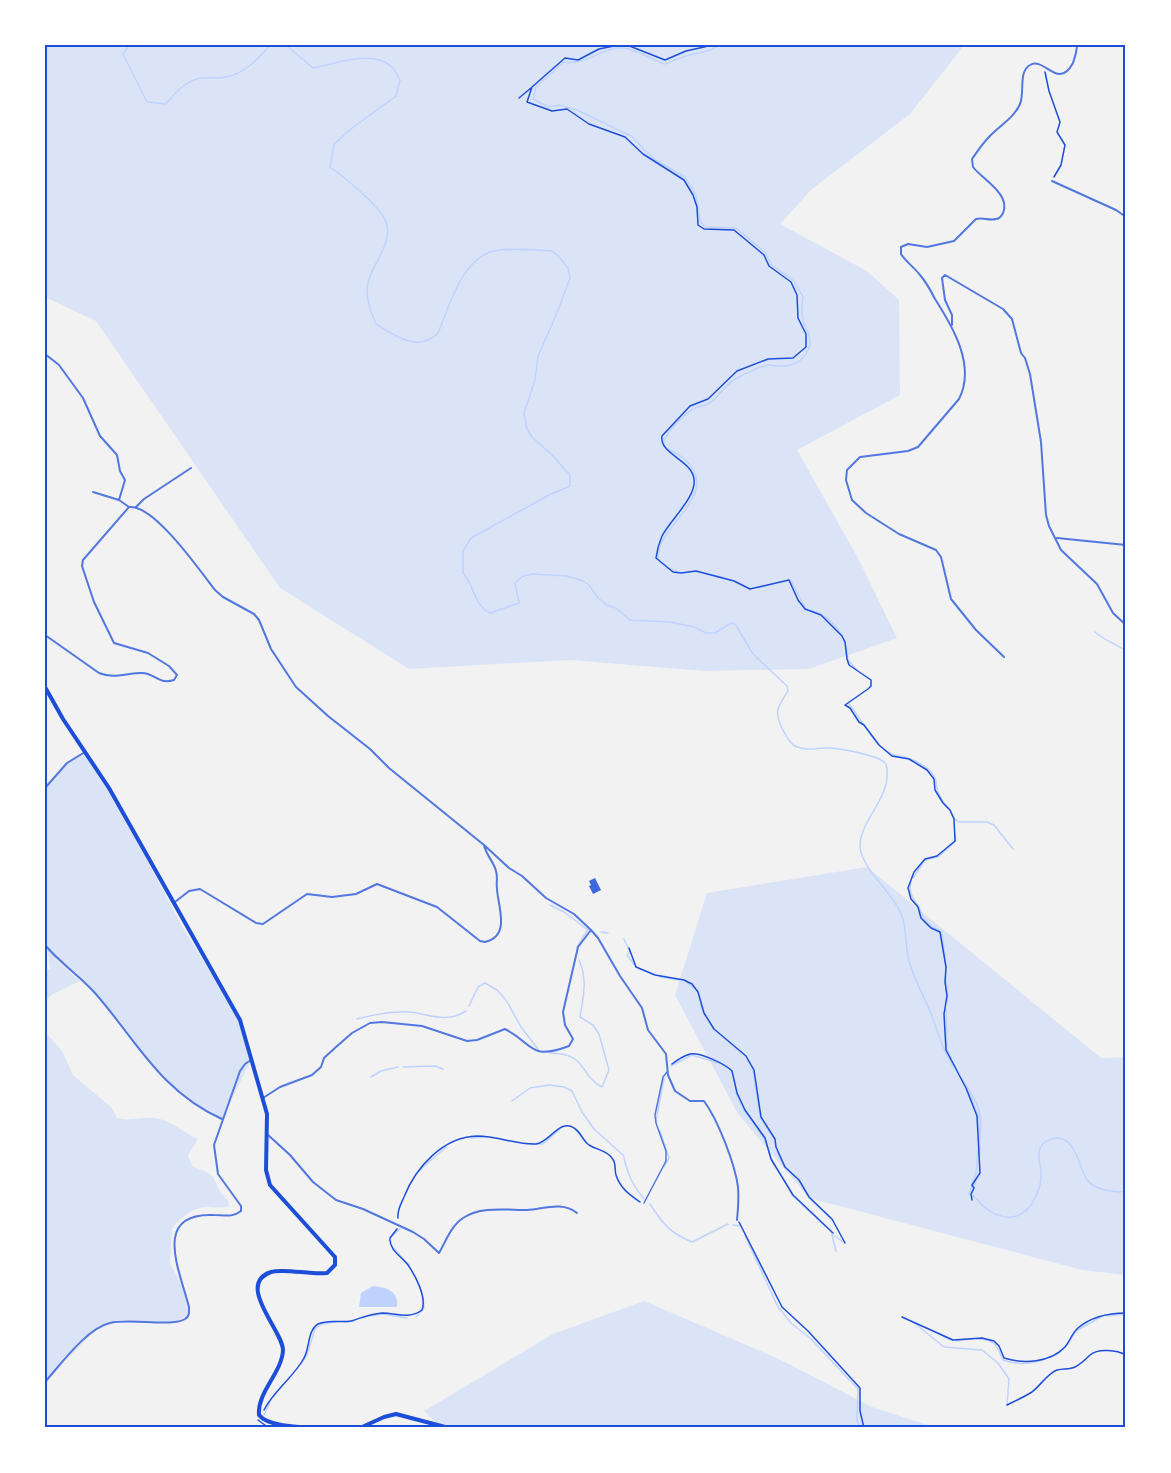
<svg xmlns="http://www.w3.org/2000/svg" width="1171" height="1473" font-family="'Fira Sans Condensed',sans-serif">
	<rect width="100%" height="100%" fill="#f2f2f2"/>
	<!-- green -->
	<path fill="#dbe4f7" d="M45,45H958L962,48L910,114L812,189L780,224L867,271L899,300L900,395L797,450L858,558L897,638L809,669L704,671L570,660L409,669L280,588L96,321L45,297Z
		M85,751L109,788L183,928L240,1020L251,1060L222,1119C189,1104 162,1080 140,1052C131,1041 125,1028 116,1017C99,995 78,976 57,958L55,959L80,981L53,994L45,1001V970L50,969L48,949L45,945V788L67,763Z
		M867,867L1101,1058L1126,1057V1275L1082,1270L809,1198L738,1114L675,995L707,893Z
		M48,1035L62,1051L73,1075L112,1108L117,1118C133,1122 144,1115 160,1119C174,1123 184,1133 198,1139L188,1156L193,1167C225,1177 208,1182 228,1200L229,1206C220,1209 214,1207 205,1207C191,1208 181,1219 172,1228L170,1264L186,1292L189,1314L175,1322L128,1321L110,1323L97,1328L45,1382V1036Z
		M644,1301L779,1359L872,1407L937,1428H441L424,1411L553,1334Z"/>
	<!-- water -->
	<path fill="#bfd3fe" d="M373,1286C386,1287 399,1291 397,1307H359L361,1293Z"/>
	<g fill="none" stroke-linecap="round" stroke-linejoin="round">
		<!-- stream -->
		<path stroke="#bfd3fe" stroke-width="1.5" d="M129,45L123,54L147,102L166,104C176,92 186,80 202,78C210,77 218,79 226,77C244,74 259,58 270,45
			M286,45L313,68C335,64 375,48 393,68C396,71 398,77 400,80L396,96L351,129L334,144L330,167C343,176 381,207 386,222C393,242 375,261 369,279C364,292 370,312 376,324C395,336 418,353 438,333C449,307 461,262 490,252C506,247 535,250 552,251L559,257L568,268L570,278L557,313L538,356L535,380L524,413L527,429L532,437L552,455L570,475V486L549,495L471,538L463,551V573C474,584 474,606 490,613L519,603L515,583L523,576L532,574L567,576L583,581L589,585L598,598L607,605L616,608L630,620L670,622L694,627L706,633H715L731,623L735,624L753,654L787,686L788,691C779,706 773,710 782,728C785,734 789,743 795,746C807,752 819,747 831,748C842,749 876,755 884,762C887,764 887,767 887,770C890,799 860,820 860,846C861,869 894,893 902,916C907,930 905,947 909,961C914,980 925,998 932,1016C938,1033 943,1051 953,1066
			M658,559C655,526 726,493 683,458C677,453 669,450 663,446C664,433 684,414 695,408C699,406 704,406 708,404C721,396 724,384 739,377C747,373 760,366 769,365C772,365 775,366 778,366C791,367 803,362 808,350C814,338 806,331 803,320C801,312 802,305 803,297L794,281L771,264L765,252L736,228L705,227L700,221L696,195L685,177L654,159L631,136L577,110L559,105L549,107L533,99L536,87L564,62C586,66 603,46 624,48C637,50 652,59 664,64L686,56L711,50L719,45
			M669,568L678,572
			M713,575L722,577
			M790,579L806,609
			M758,588L773,584
			M811,610C834,618 847,636 848,660L856,669
			M1095,632C1105,641 1115,643 1126,651
			M849,704C861,718 874,746 891,754C895,756 901,756 905,757C915,760 931,768 935,778C937,783 936,788 938,792C942,803 951,809 955,820
			M955,819L959,822H987L994,825L1013,849
			M913,878L925,860L938,857L956,841L955,833
			M911,882C908,893 913,897 918,906C922,911 919,909 922,915C925,923 933,928 941,931C945,949 946,963 946,981C947,989 949,994 947,1001
			M550,905L564,912L588,930
			M601,932L608,933
			M624,939L630,952L627,955L636,967
			M577,947L587,931
			M660,977L679,980
			M686,982L694,988
			M700,1004L705,1016
			M469,1006L478,987L485,983L497,990L506,1000L521,1027L538,1049
			M946,1009L947,1050L957,1070
			M357,1019C367,1016 390,1012 400,1012C423,1010 443,1026 466,1011
			M550,1053C589,1054 577,1073 602,1087L609,1070L599,1034L593,1025L580,1017C583,998 588,979 579,960
			M747,1060L753,1070L760,1117L774,1139
			M671,1066L692,1055L718,1063
			M403,1067L435,1066L443,1069
			M371,1077L381,1071L398,1067
			M961,1078C978,1103 985,1114 979,1145
			M968,1090L978,1115L980,1138
			M736,1093L744,1110L764,1138L774,1165
			M512,1101L530,1088L549,1085L564,1087L572,1091L582,1112L594,1129L624,1156
			M656,1121L664,1078
			M576,1130L586,1143
			M660,1131L669,1158L664,1167
			M471,1138L487,1137
			M527,1144H543L561,1128
			M978,1150L976,1173L969,1194C972,1196 974,1197 977,1199C979,1200 981,1204 983,1206C998,1219 1018,1223 1031,1205C1036,1197 1040,1189 1041,1179C1042,1170 1038,1161 1039,1152C1040,1145 1045,1141 1051,1139C1075,1131 1079,1168 1087,1180C1095,1190 1114,1193 1126,1191
			M777,1152L784,1167L795,1177
			M980,1155V1145
			M624,1158C628,1175 633,1186 644,1199
			M420,1170L446,1147
			M789,1189L792,1195L825,1226
			M624,1190L639,1202
			M974,1197L972,1194L976,1180
			M809,1198L832,1220
			M650,1204C663,1224 670,1233 692,1242L728,1224
			M733,1225L740,1226
			M831,1231L836,1251
			M392,1236L400,1229
			M745,1236L778,1307L792,1324L809,1337L858,1389L857,1420L860,1428
			M835,1236L843,1242
			M392,1246L409,1265
			M370,1316L383,1314L407,1318
			M1106,1316L1126,1314
			M416,1317L424,1308L423,1297
			M344,1322L354,1321
			M913,1322L944,1347L982,1350L998,1363L1009,1379L1007,1405
			M939,1334L951,1340
			M976,1339C996,1339 996,1345 1003,1360C1016,1365 1030,1364 1043,1360
			M956,1341L972,1339
			M1056,1355L1068,1344L1076,1331L1101,1317
			M301,1364L307,1355L315,1329L322,1324L336,1322
			M264,1415L270,1402"/>
	</g>
	<!-- building -->
	<path fill="#3d67dc" d="M595,878L601,890L593,894L589,886L591,885L589,881Z"/>
	<g fill="none" stroke-linecap="round" stroke-linejoin="round">
		<!-- path -->
		<path stroke="#1d4ed8" stroke-width="1.5" d="M619,45L599,49L578,60L565,58L532,87L527,102L552,111L567,109L589,124L625,137L643,154L684,180L693,195L697,207L698,225L704,229L734,230L764,255L769,266L791,282L797,295L798,318L806,334V347L793,358L768,359L737,371L708,399L690,406L662,436C659,454 692,460 694,479C697,497 670,520 662,536C659,543 657,550 656,558L673,572L681,573L696,571L734,581L750,589L789,580L798,600L805,609L821,615L842,636L845,642L847,659L849,665L871,680V686L868,689L845,705L850,708L859,722L864,725L879,745L892,756L909,759L927,770L934,779L935,790L943,803L950,810L954,819L955,841L937,856L925,859L914,872L908,888L911,899L918,907L921,918L931,928L940,932L946,967L945,982L947,996L944,1014L946,1050L966,1088L977,1116L980,1173L972,1185L974,1188L971,1194L972,1200
			M627,45L665,60L686,51L713,45
			M1045,72L1049,91L1060,122L1057,132L1065,145L1061,165L1054,177
			M519,98L531,88
			M629,948L636,967L655,975L684,980L692,984L698,992L704,1013L714,1029L746,1056L754,1070L761,1117L775,1139L776,1147L785,1167L799,1180L809,1197L832,1219L845,1243
			M672,1064C677,1060 684,1056 690,1054C700,1052 725,1064 732,1071L737,1093L745,1110L765,1138L771,1159L793,1195L833,1233
			M398,1218C397,1210 401,1204 404,1197C416,1167 443,1137 477,1136C497,1136 518,1145 536,1144C549,1143 560,1118 574,1128C581,1132 583,1141 589,1145C597,1150 606,1150 612,1158C617,1164 614,1169 616,1175C620,1188 630,1195 640,1202
			M739,1222L782,1307L808,1331L860,1388V1411L864,1428
			M902,1317L953,1340L982,1338L994,1341L999,1346L1004,1358C1023,1364 1050,1363 1065,1347C1070,1341 1072,1333 1078,1328C1091,1317 1110,1313 1126,1313
			M1007,1405C1015,1401 1024,1397 1032,1392C1040,1386 1048,1373 1057,1370C1063,1368 1069,1370 1075,1367C1081,1364 1085,1360 1090,1355C1098,1348 1117,1350 1126,1355
			M264,1410C274,1390 294,1377 304,1358C310,1348 307,1331 318,1324C328,1319 340,1323 351,1321C361,1318 370,1314 382,1313C397,1313 408,1320 422,1310C427,1297 415,1275 408,1265C401,1256 389,1250 390,1238L397,1229
			M258,1420L269,1428"/>
		<!-- service -->
		<path stroke="#5277de" stroke-width="1.5" d="M644,1203L666,1161V1151L656,1123L655,1115L663,1077L667,1072"/>
		<!-- minor -->
		<path stroke="#5277de" stroke-width="2" d="M1052,181L1116,210L1126,217
			M952,325V315L945,300L942,278L945,275L1003,309L1012,319L1021,353L1025,358L1030,374L1041,442L1046,515L1049,526L1061,550L1097,584L1113,613L1126,625
			M45,354L59,365L83,398L100,436L117,455L120,471L125,480L119,500
			M93,492L119,500L129,507
			M136,507L144,499L191,468
			M1057,538L1126,545
			M45,635L99,673C114,679 126,673 142,673C155,673 158,685 174,680L177,675L169,666L148,653L114,643L94,602L82,566L83,560L129,507C154,504 200,571 215,590L223,597L254,614L259,620L271,649L296,687L328,716L370,749L389,768L484,845L509,868L522,876L546,898L574,914L591,930L598,938L620,976L642,1008L648,1030L666,1054L668,1075L675,1091L690,1101H704C718,1120 735,1164 738,1187C739,1198 738,1210 737,1220
			M1004,657L976,630L951,599L941,557L936,550L899,534L866,513L852,500L846,480L847,470L860,457L908,451L918,447L959,399C976,366 953,327 935,299C931,291 926,282 920,275C914,267 906,262 901,254V247L908,244L927,247L954,241L976,219C983,217 989,221 996,219C999,219 1001,217 1003,213C1011,194 982,179 973,167L972,159C977,152 982,144 989,137C999,126 1014,118 1020,104C1025,92 1018,72 1030,65C1044,56 1058,91 1073,63C1075,57 1077,51 1077,45
			M45,788L67,763L85,752
			M175,902L189,891L200,889L256,923L263,924L307,894L332,897L356,894L377,884L437,907L480,941L485,942C511,936 498,907 497,889C496,883 498,877 496,871C494,862 486,855 484,845
			M45,945C60,963 80,976 95,993C137,1041 161,1092 222,1119
			M263,1098L280,1087L312,1075L321,1067L324,1058L336,1047L352,1033L370,1023L382,1022L422,1026L467,1041L477,1040L505,1029C534,1044 529,1061 569,1046L573,1039L565,1025L563,1012L578,947L591,930
			M267,1134L290,1155L313,1182L336,1200L363,1209L413,1232L424,1239L439,1253C446,1241 451,1226 463,1218C481,1206 506,1210 527,1210C544,1209 562,1201 577,1213
			M45,1382C61,1364 87,1328 110,1323C129,1318 173,1327 185,1319C190,1316 189,1312 189,1307C180,1271 151,1212 214,1215C224,1215 232,1218 241,1211V1206L218,1174L214,1145L240,1071L245,1064L251,1060"/>
		<!-- secondary -->
		<path stroke="#1d4ed8" stroke-width="4" d="M45,687L63,719L109,788L240,1020L267,1114L266,1170L270,1185L335,1257V1265L327,1273C311,1275 284,1268 271,1272C235,1284 283,1331 283,1350C282,1373 257,1392 259,1415C268,1427 302,1427 317,1428
			M360,1428L384,1417L396,1414L449,1428"/>
	</g>
	<!-- border -->
	<rect width="1171" height="1473" fill="none" stroke="#ffffff" stroke-width="93"/>
	<rect x="46" y="46" width="1078" height="1380" fill="none" stroke="#1d4ed8" stroke-width="2"/>
</svg>
